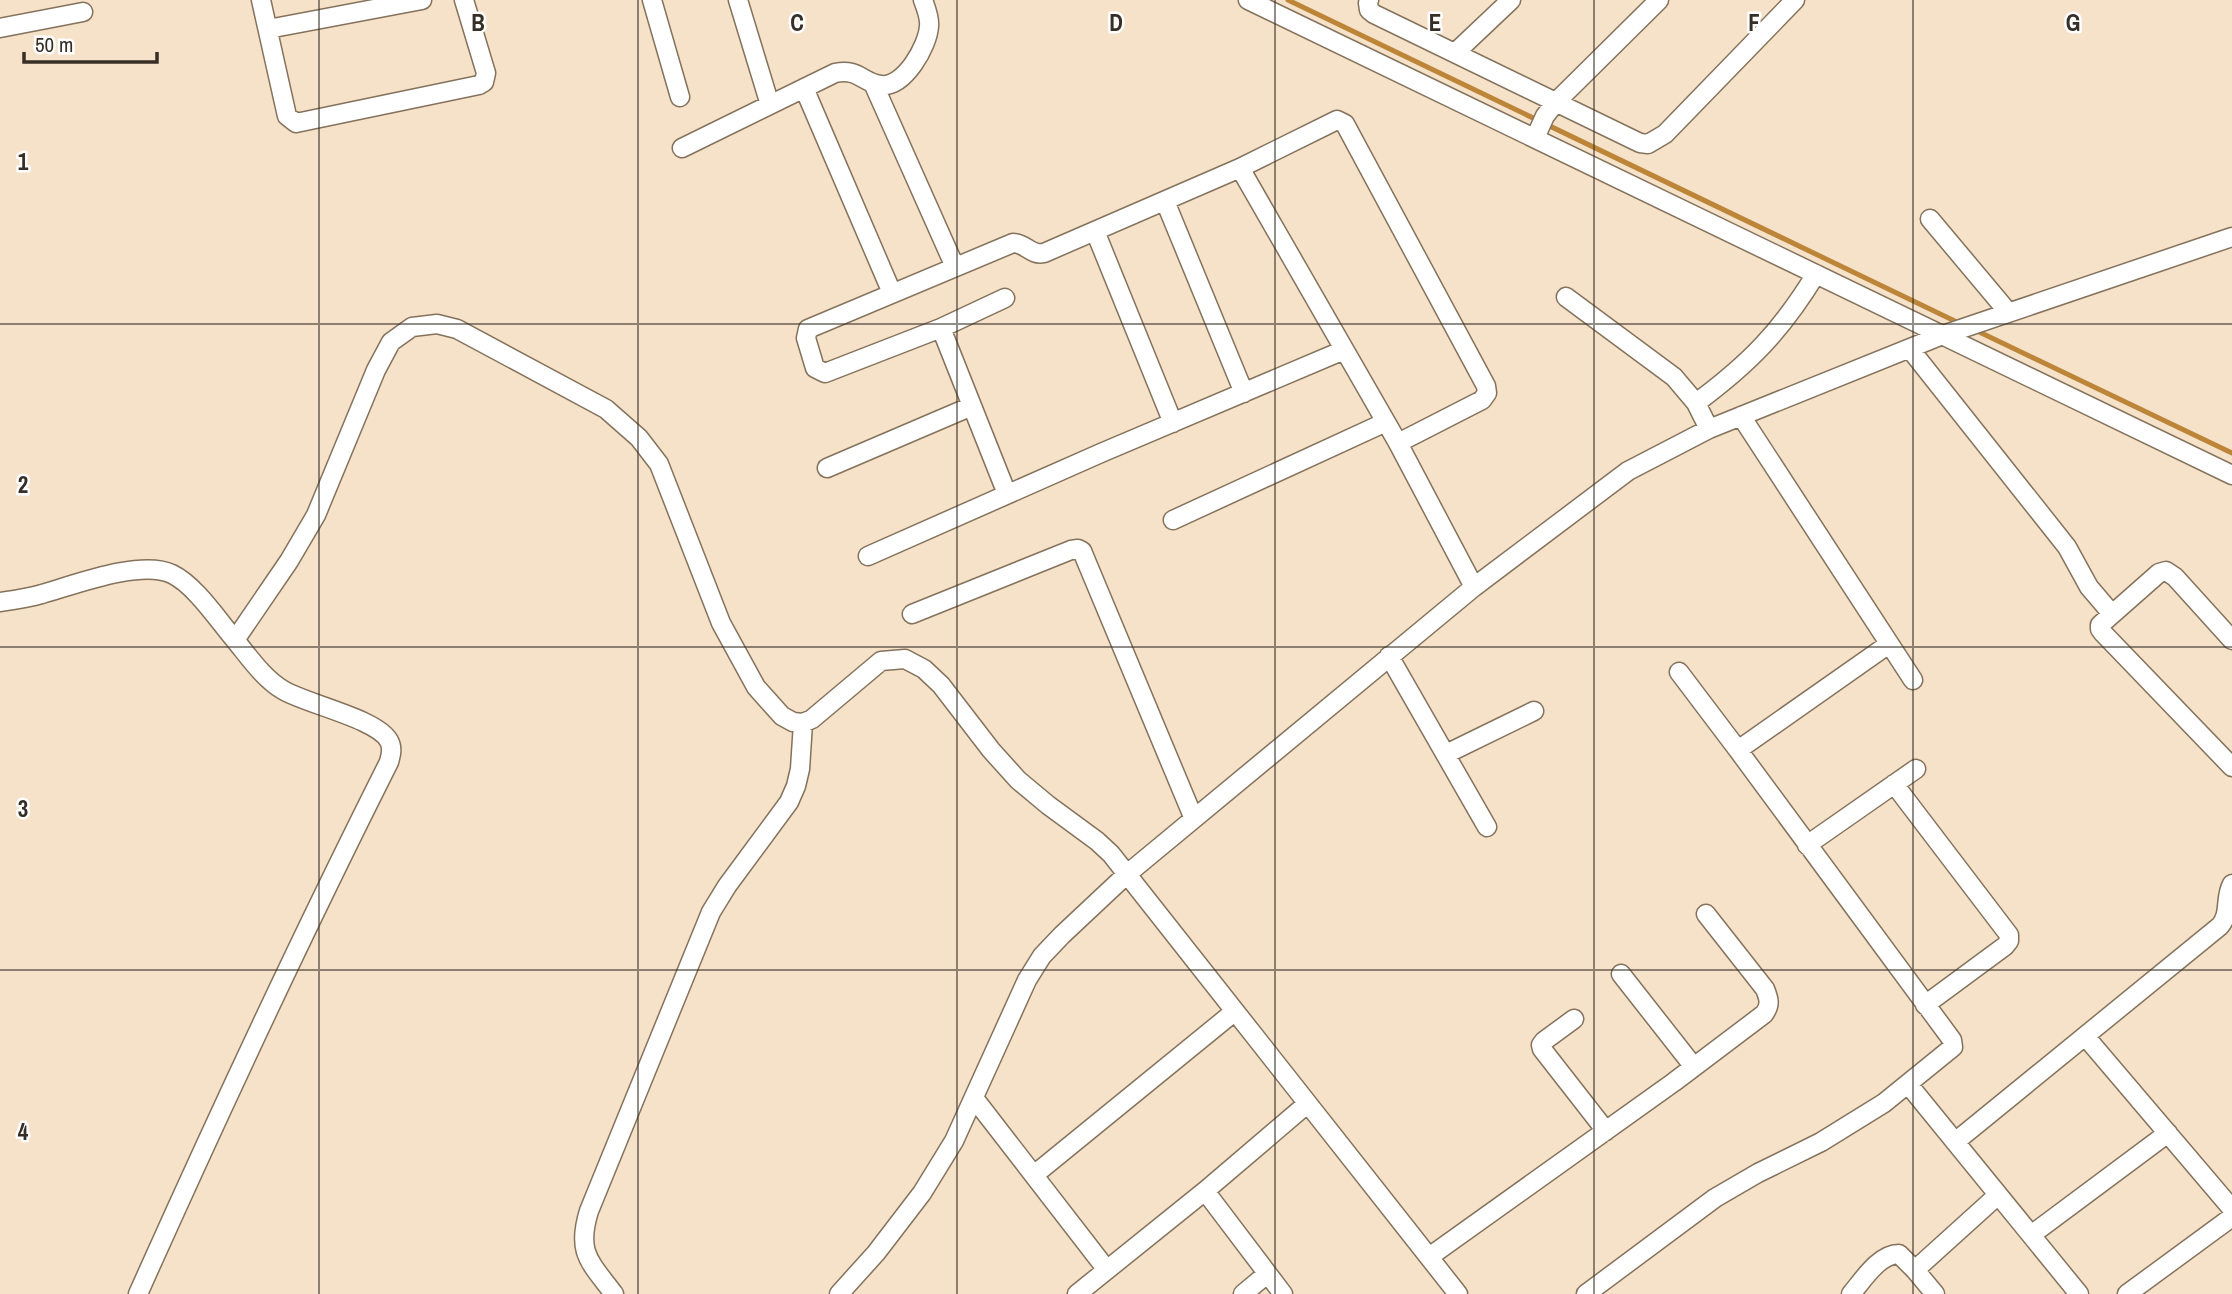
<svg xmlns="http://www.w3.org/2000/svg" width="2232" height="1294" font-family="'Archivo Narrow',sans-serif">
	<rect width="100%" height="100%" fill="#f6e1c9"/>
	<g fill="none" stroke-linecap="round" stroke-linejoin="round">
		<!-- stream -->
		<path stroke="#bc8538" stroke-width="5" d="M1288,0L1961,324
			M1973,329L2232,453"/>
		<!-- minor casing -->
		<g stroke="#84725c" stroke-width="21">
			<path id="minor" d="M261,0L287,116L296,123L479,85L484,82L486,73L464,0
				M652,0L680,97
				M738,0L770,105
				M1248,0L2232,475
				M1369,0L1368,3L1369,10L1374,14L1640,143L1648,144L1665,134L1795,0
				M0,28L83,12
				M268,29L422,0
				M1455,53L1511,0
				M873,83L955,267
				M804,88L892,293
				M1535,138L1545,116L1556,102L1659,0
				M682,148L835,73C859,68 862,83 881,85C904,88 928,46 929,26C930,18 926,8 923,0
				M1240,168L1337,120L1345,124L1486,386L1487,393L1482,400L1398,443
				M1165,201L1244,393
				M1930,219L2008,312
				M1095,231L1173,423
				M1566,297L1674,377L1696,403L1709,429
				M941,328L1005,298
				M1910,349L2067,547L2089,587L2112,614
				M1696,403C1750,363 1781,331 1816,274
				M1741,416L1913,680
				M827,468L972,406
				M1007,494L941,328L825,373L815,368L806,338L808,329L1013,243C1026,243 1031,256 1044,253L1240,168L1398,443L1474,587
				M1173,520L1386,422
				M868,556L1101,453L1344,350
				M0,602C14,600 29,598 42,594C74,585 141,559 172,574C195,585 218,620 235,640L289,561L316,515L376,370L391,342L412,327L437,324L457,329L606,409L639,438L659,464L721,623L756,687L782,716L793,722L803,723L812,719L881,661L905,659L924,669L941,685L991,750L1018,780L1048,805L1097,841L1111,854L1458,1294
				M912,614L1071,550L1078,549L1082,551L1194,819
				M2232,640L2175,577L2166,571L2159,573L2100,625V629L2103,633L2232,767
				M1389,656L1487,827
				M1679,672L1738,750
				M1446,754L1534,711
				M1894,784L2009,935V941L2005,946L1925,1005
				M1807,845L1916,769
				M1621,974L1694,1067
				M1574,1019L1544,1041L1541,1045L1542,1049L1606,1131
				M2085,1036L2232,1209
				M1908,1084L2079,1294
				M974,1098L1107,1270
				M1955,1142L2220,926C2231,913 2224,899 2232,884
				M1034,1175L1234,1012
				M1205,1191L1283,1294
				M2031,1235L2168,1133
				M1429,1257L1674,1082L1764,1014C1771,1005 1769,999 1765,989L1706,914
				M1915,1270L1935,1294
				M138,1294C218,1115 301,937 389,762C391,755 393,748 389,741C378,719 306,704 283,690C264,679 249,657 235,640
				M614,1294C590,1262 576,1253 589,1211L711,912L727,886L789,802L796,786L800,769L803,723
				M839,1294L876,1253L922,1193L954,1141L1027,980L1042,956L1062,935L1126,875L1474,587L1628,471L1709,429L1940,336L2232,237
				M1077,1294L1205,1191L1307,1104
				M1243,1294L1267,1274
				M1586,1294L1715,1198L1758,1173L1821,1142L1884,1103L1953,1047L1952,1040L1738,750L1889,644
				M1851,1294C1863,1280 1879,1254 1899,1254L1915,1270L1998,1195
				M2127,1294L2232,1217"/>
		</g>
		<!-- minor -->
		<use href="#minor" stroke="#fff" stroke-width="18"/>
	</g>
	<!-- grid -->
	<path fill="none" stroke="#372f26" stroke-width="2" stroke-opacity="0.55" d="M319,0V1294M638,0V1294M957,0V1294M1275,0V1294M1594,0V1294M1913,0V1294M0,324H2232M0,647H2232M0,970H2232"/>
	<g font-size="23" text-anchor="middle" font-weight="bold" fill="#372f26" stroke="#fff" stroke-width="5" stroke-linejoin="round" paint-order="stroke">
		<text x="478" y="31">B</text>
		<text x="797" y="31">C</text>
		<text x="1116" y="31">D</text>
		<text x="1435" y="31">E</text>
		<text x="1754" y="31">F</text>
		<text x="2073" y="31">G</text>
		<text x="23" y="170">1</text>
		<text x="23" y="493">2</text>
		<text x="23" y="817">3</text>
		<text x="23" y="1140">4</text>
	</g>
	<!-- scale -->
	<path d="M24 52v10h133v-10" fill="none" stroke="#372f26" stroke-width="3.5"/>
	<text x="35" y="52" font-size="21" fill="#372f26" stroke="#ffffff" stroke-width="5" paint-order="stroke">50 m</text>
</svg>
